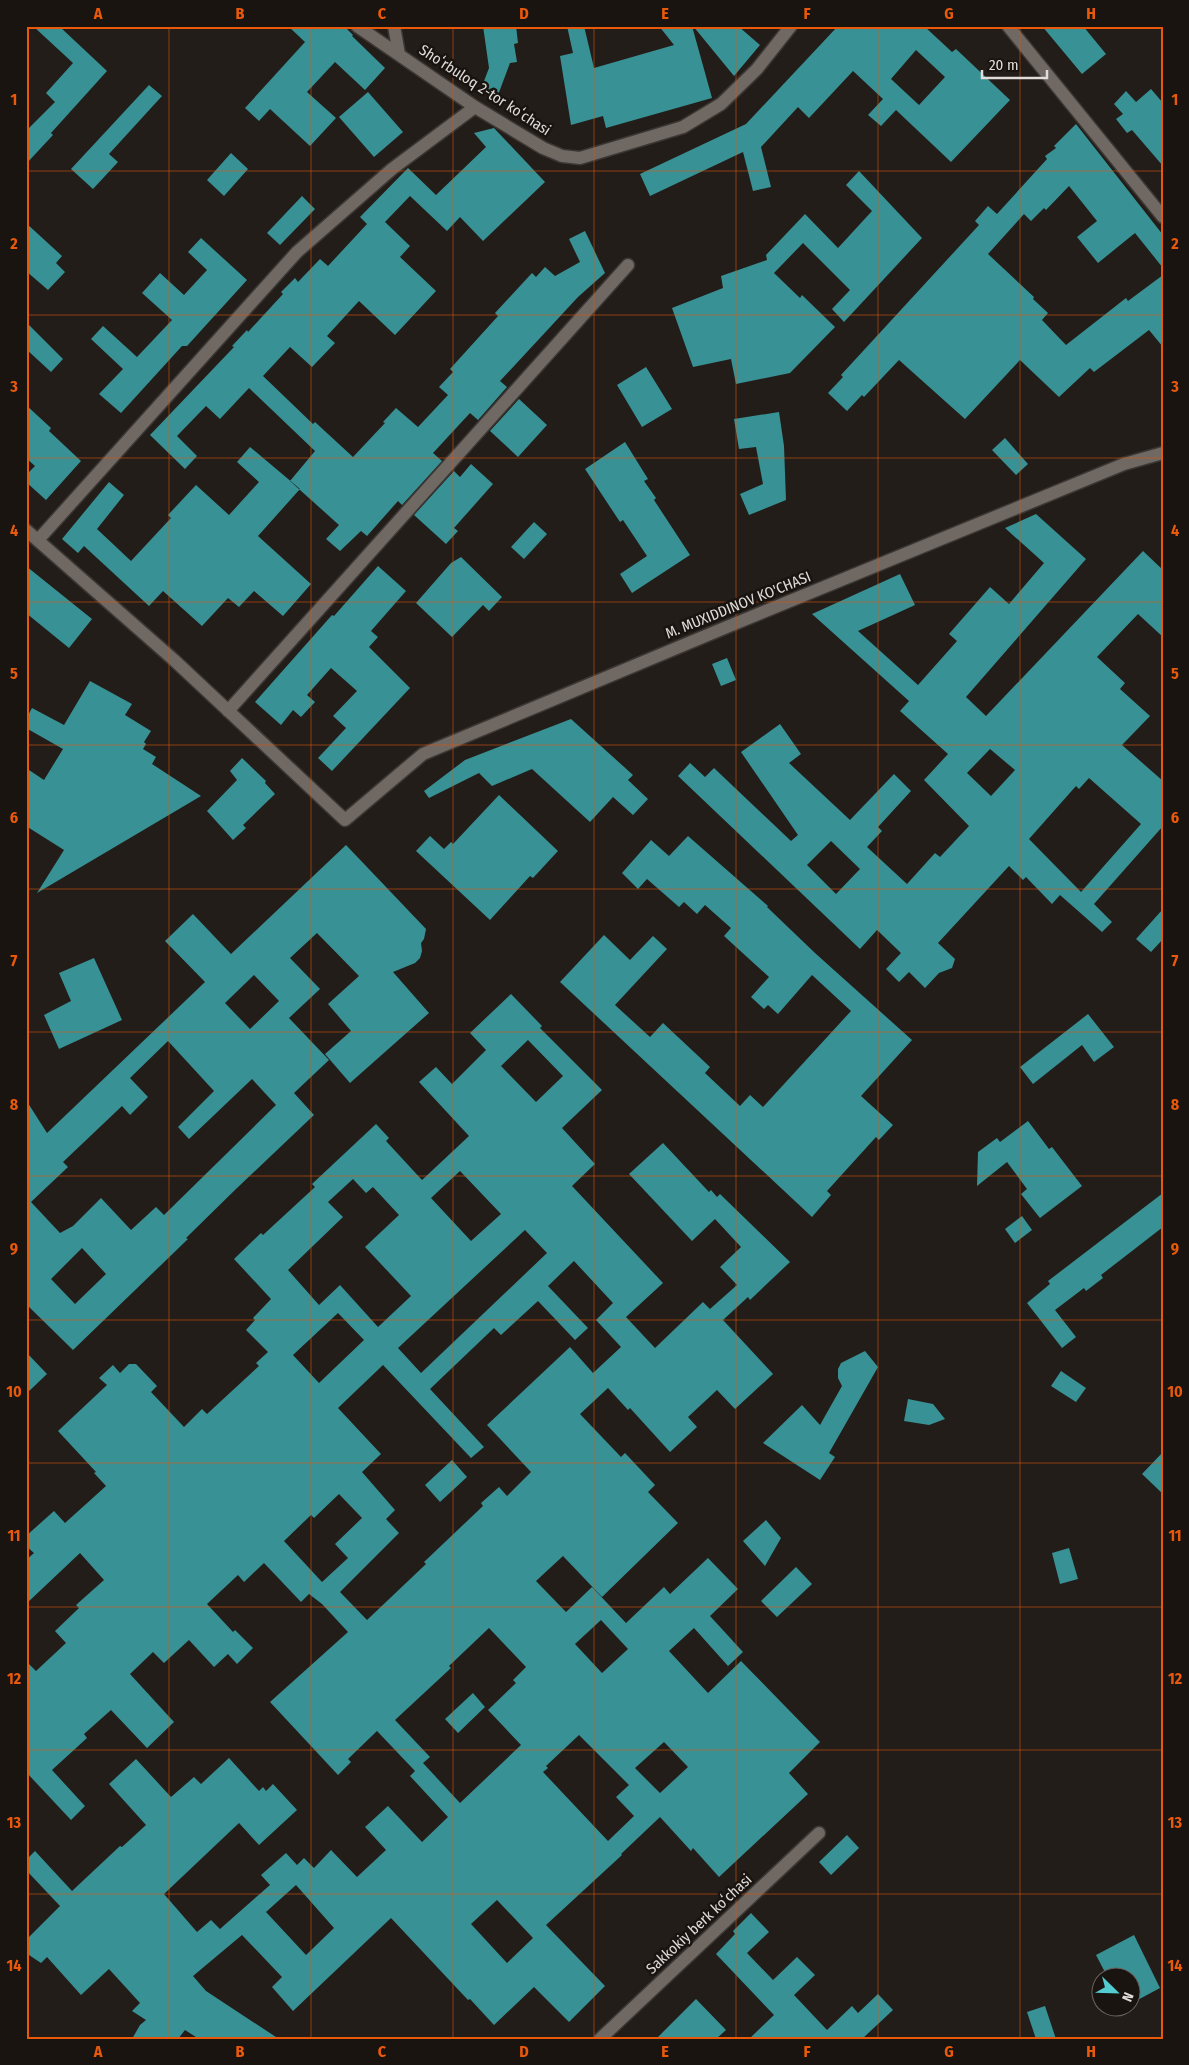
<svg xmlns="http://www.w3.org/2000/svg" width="1189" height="2065" font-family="'Fira Sans Condensed',sans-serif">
	<rect width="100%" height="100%" fill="#231d19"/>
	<!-- building -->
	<path fill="#389194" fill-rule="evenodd" d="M33,26H59L107,71L51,133L53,135L26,164V131L55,102L46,93L73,63Z
		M288,26H344L353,35L352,36L385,68L365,90L335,62L307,92L336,118L310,146L270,109L259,121L245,108L305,42Z
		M483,26H516L518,43L514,44L517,62L510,63L498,95L481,89L489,68Z
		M567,26H584L594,68L674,45L659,26H692L712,98L606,128L603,116L571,125L560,56L573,53Z
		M693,26H738L760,45L734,76Z
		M838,26H924L952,52L956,49L1010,100L951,162L896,110L881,126L868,115L883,99L853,71L809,118L798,107L761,147L771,187L753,191L743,152L650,196L640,174L746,124ZM916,50L945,77L919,105L891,79Z
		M1042,26H1083L1106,54L1082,74Z
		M149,85L162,96L109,154L118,162L93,189L71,169Z
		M1151,89L1163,103V166L1132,130L1127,133L1116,119L1123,114L1114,104L1126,91L1136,102Z
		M368,92L403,132L374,157L339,117Z
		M1076,124L1163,235V268L1135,233L1098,263L1077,237L1097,221L1069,186L1046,210L1044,208L1031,221L1024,214L988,254L1034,297L1033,299L1048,313L1042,320L1066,345L1126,298L1128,301L1163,275V347L1149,330L1094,372L1090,368L1059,397L1020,360L965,419L899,360L864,397L862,395L847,411L828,393L843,377L841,375L979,225L975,221L988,206L997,214L1047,159L1045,156L1056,148L1054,146Z
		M494,128L545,182L483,241L460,217L447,231L410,196L385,222L410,246L400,257L436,291L395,335L359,301L327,336L335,343L312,367L290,347L263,376L313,424L315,422L353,457L385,423L383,422L396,408L418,427L448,395L439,387L453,372L450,369L498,316L495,313L532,273L536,277L545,267L555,276L580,262L569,239L585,231L605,273L578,297L500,381L507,387L478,420L470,413L433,453L442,461L402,505L398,501L367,536L361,531L340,551L326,539L339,525L290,481L315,451L249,388L220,419L206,406L177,436L197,456L185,469L150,435L234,347L232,346L247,330L248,332L283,294L281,292L295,278L298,282L320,259L328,266L367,224L360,217L408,168L436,195L486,147L474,133Z
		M231,153L248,169L224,196L207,180Z
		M859,171L922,238L844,322L832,309L850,290L803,243L774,273L800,298L802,295L835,327L790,373L736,384L731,359L693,367L672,308L723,288L721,276L767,260L766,255L805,214L838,248L872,211L846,185Z
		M302,196L315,209L280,245L267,233Z
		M26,223L62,256L56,263L65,272L48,290L26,271Z
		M201,238L247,280L187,346H182L121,413L99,394L123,369L91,339L103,326L137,357L172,320L142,293L160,273L184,295L207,270L188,252Z
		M26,322L63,359L51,372L26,349Z
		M646,367L672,409L642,427L617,385Z
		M519,399L547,425L518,457L490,431Z
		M26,405L51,428L49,431L81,461L46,500L26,482V475L35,466L26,458Z
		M779,412L784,446L786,500L749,515L740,494L763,484L756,447L739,449L734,419Z
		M1005,438L1028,464L1016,475L992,450Z
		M625,442L648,479L644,481L656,498L654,500L690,555L632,593L620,574L647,556L623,520L620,522L585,469Z
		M250,447L300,489L258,536L311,584L283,616L254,591L239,607L228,598L202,626L163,591L149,606L84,546L78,553L62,539L109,482L124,495L97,529L131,561L171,518L168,515L196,485L229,515L259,482L237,462Z
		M471,464L493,484L454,528L458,531L446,544L414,515L454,471L460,477Z
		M1036,514L1086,559L966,697L986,716L1143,551L1163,570V637L1138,614L1097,657L1125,683L1120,689L1150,716L1122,745L1163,781V826L1094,904L1112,922L1102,932L1060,895L1052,904L1026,877L1023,880L1009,866L938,943L955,959L952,968L939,973L925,988L909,972L899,982L886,969L901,953L877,930L860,949L678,776L690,763L705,777L714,768L791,841L798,835L741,752L780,724L801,754L789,763L850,820L894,774L911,791L878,827L882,831L867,847L907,884L935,853L940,857L969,826L924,780L948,754L900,711L909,701L812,614L900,574L915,605L858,631L918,685L957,641L949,634L990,587L1009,604L1044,563L1005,528ZM990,749L1015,770L991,796L967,773ZM1089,778L1141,824L1081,892L1029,839L1076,786L1079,789ZM831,841L860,869L836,894L807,865Z
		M534,522L547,534L524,559L511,547Z
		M461,557L502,597L489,611L483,605L452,637L416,603L451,563Z
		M26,566L92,619L69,648L26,613Z
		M378,566L406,591L371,631L378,637L369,647L410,688L332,771L318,758L346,728L333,716L357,691L331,668L307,695L315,702L301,717L293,710L281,725L255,702L332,615L334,616Z
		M727,658L736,680L721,686L712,664Z
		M90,681L132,704L125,715L151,731L144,742L146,744L143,749L156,757L152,764L201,796L37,893L64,850L26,826V768L44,780L63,749L26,728V719L32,708L64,725Z
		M571,719L633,775L628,780L648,799L633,815L613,797L590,822L532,769L492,786L479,773L429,798L424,791L465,760Z
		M242,758L266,781L265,783L275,794L243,825L246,828L233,840L207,811L237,780L230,771Z
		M499,795L558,851L533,878L530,876L490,920L416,851L430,836L444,849L451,842L453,844Z
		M688,836L768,906L767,907L815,953L912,1040L861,1096L893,1125L879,1140L876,1137L827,1191L831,1195L812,1217L560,982L604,935L630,960L653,936L667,949L615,1005L650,1037L663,1023L710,1067L705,1073L740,1106L750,1095L763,1107L851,1011L812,975L778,1014L768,1005L764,1009L751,997L769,977L724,936L731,928L705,905L697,914L684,902L679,907L647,879L638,889L622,873L651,840L669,856Z
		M346,845L426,929L424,939L421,943L422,951L420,958L415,963L393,972L429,1013L350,1083L325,1054L351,1031L328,1004L359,976L317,933L290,958L320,989L289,1018L329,1060L294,1093L314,1115L237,1188L186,1238L188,1239L73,1350L26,1304V1100L47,1133L205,982L165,941L193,914L231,954ZM254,975L279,1001L250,1029L225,1003ZM168,1041L214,1091L178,1127L189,1139L252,1079L276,1105L164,1215L156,1207L131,1230L101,1198L73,1226L60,1233L31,1202L68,1167L63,1162L122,1106L130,1115L148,1097L130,1078ZM82,1248L106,1274L75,1304L51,1279Z
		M1163,909V939L1151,952L1136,939Z
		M94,958L122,1020L59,1049L44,1015L71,1001L59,973Z
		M511,994L542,1026L540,1028L602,1090L562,1128L595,1164L572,1186L663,1283L626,1317L655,1348L703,1302L710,1309L737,1285L720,1267L741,1247L715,1219L692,1241L629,1174L663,1143L709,1192L711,1190L717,1197L720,1194L790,1262L750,1300L748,1297L723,1320L773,1374L735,1409L717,1390L688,1417L697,1427L670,1452L630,1408L628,1410L608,1388L580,1414L621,1457L625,1453L655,1485L648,1492L678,1523L602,1597L563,1556L536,1581L566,1612L592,1587L626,1623L664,1587L670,1594L708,1558L738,1589L710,1616L743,1652L728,1666L694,1628L669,1651L708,1693L741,1661L820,1742L789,1773L808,1794L719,1877L693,1848L691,1851L660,1817L621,1854L622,1855L546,1925L605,1986L569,2022L534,1987L494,2025L470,1999L468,2000L391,1918L293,2011L272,1987L282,1977L242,1935L193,1976L206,1991L279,2039H199L185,2030L178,2039H132L140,2025L146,2020L132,2011L140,2003L109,1969L81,1995L47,1957L41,1963L26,1953V1940L60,1906L26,1870V1860L35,1851L72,1891L120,1846L122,1847L146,1825L109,1784L136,1759L171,1797L194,1777L201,1784L229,1758L259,1791L263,1787L266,1791L273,1784L297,1810L259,1845L239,1823L164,1894L197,1932L211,1920L220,1929L270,1885L261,1875L286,1853L297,1865L304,1858L314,1868L331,1850L357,1877L386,1850L365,1827L388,1806L422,1842L448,1817L410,1776L415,1771L377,1731L348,1759L351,1762L338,1775L270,1702L348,1632L322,1604L309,1594L301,1602L264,1563L244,1582L238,1575L207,1604L233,1632L235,1630L253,1648L237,1664L228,1654L214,1667L189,1640L164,1663L153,1652L130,1674L174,1722L147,1748L111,1710L84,1734L87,1738L52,1770L85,1806L71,1820L26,1772V1661L36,1671L66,1643L55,1631L79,1608L76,1605L104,1580L80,1553L26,1604V1560L34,1553L26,1546V1536L54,1511L65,1523L106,1486L94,1473L96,1472L58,1431L107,1385L99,1378L113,1365L120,1373L129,1364H136L157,1386L151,1392L184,1427L202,1409L207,1414L259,1366L256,1363L268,1352L246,1330L255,1320L253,1318L271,1299L234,1259L261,1233L263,1235L315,1187L312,1184L376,1124L389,1138L386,1141L422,1180L469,1136L419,1082L436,1067L452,1084L486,1050L470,1033ZM528,1040L563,1076L536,1102L501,1066ZM460,1171L501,1214L471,1241L431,1198ZM353,1179L366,1193L373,1187L399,1215L365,1247L411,1296L378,1327L340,1285L319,1305L288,1270L343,1217L328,1202ZM525,1230L547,1253L421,1373L398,1348ZM574,1261L613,1303L596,1320L621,1347L593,1373L570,1347L487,1425L531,1472L507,1496L499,1487L481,1503L483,1506L424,1562L426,1564L367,1620L340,1592L399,1533L386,1519L395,1510L362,1472L381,1454L338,1408L383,1365L471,1458L484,1447L430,1389L494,1328L501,1335L538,1301L575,1340L588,1328L548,1286ZM338,1313L364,1340L319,1383L293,1355ZM339,1494L362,1518L335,1544L348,1558L322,1582L284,1541L311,1515L314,1518ZM601,1620L628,1649L602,1673L575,1644ZM489,1628L526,1667L513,1680L516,1683L488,1710L521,1745L460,1803L423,1763L430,1757L395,1720L451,1668L449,1666ZM579,1735L629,1785L616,1797L634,1816L608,1841L543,1772L548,1768L546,1766ZM664,1742L688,1767L660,1793L635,1768ZM296,1885L334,1928L306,1955L266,1912ZM497,1900L533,1938L507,1963L471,1924Z
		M1088,1014L1114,1047L1094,1062L1082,1045L1033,1084L1020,1067Z
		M1028,1121L1049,1149L1052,1147L1082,1186L1040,1218L1021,1194L1027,1189L1007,1162L977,1186L978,1152L997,1138L1000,1142Z
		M1163,1193V1227L1101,1275L1103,1278L1086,1291L1084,1288L1055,1310L1076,1337L1062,1348L1027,1303L1050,1284L1048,1281Z
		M1022,1216L1032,1230L1015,1243L1005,1229Z
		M865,1351L878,1367L829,1453L835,1457L820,1480L763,1443L802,1405L820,1425L842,1386L838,1378V1369L841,1363Z
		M26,1352L47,1374L26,1394Z
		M1061,1371L1086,1388L1076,1402L1051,1386Z
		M908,1399L933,1404L945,1419L929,1425L904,1421Z
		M1163,1452V1494L1142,1474Z
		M452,1460L467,1477L440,1502L425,1485Z
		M766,1520L781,1538L765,1566L743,1541Z
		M1069,1548L1078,1579L1060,1584L1052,1553Z
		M796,1567L812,1584L777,1617L761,1601Z
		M473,1693L485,1707L458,1733L445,1719Z
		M847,1835L859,1848L831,1875L819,1862Z
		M751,1913L769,1932L747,1953L773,1980L797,1957L815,1975L794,1995L827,2030L852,2006L858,2013L878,1994L893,2010L862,2039H749L774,2015L716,1954L735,1934L733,1931Z
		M1134,1935L1160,1988L1132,2003V1978H1108L1096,1955Z
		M696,1999L726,2030L716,2039H656Z
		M1045,2006L1056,2039H1036L1027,2012Z"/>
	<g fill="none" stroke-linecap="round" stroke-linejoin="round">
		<!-- minor casing -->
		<g stroke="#3b3734" stroke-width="15">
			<path id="minor" d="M357,26L475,107L543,148L562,156L580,158L683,127L721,104L757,69L791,26
				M394,26L399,54
				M1008,26L1163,217
				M26,530L174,660L345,820L423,754L734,624L1124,464L1163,453
				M38,540L297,252L392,169L475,107
				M228,711L628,265
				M600,2039L819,1833"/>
		</g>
		<!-- minor -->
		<use href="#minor" stroke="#6f6863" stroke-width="12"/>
	</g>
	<!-- grid -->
	<path fill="none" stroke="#e8590c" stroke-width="1" stroke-opacity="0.55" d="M169,26V2039M311,26V2039M453,26V2039M594,26V2039M736,26V2039M878,26V2039M1020,26V2039M26,171H1163M26,315H1163M26,458H1163M26,602H1163M26,745H1163M26,889H1163M26,1032H1163M26,1176H1163M26,1320H1163M26,1463H1163M26,1607H1163M26,1750H1163M26,1894H1163"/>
	<g text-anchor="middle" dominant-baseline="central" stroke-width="5" stroke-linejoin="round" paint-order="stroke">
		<!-- street labels -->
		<g font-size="15" fill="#e0dcd9" stroke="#191410">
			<text transform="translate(485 90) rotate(33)">Shoʻrbuloq 2-tor koʻchasi</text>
			<text transform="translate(738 605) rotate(-22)">M. MUXIDDINOV KO'CHASI</text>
			<text transform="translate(699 1924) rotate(-43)">Sakkokiy berk koʻchasi</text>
		</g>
	</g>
	<!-- border -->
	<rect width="1189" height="2065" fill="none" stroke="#191410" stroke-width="55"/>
	<!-- north arrow -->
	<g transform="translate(1116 1992) rotate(113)"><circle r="24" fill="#191410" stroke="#696460"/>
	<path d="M0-4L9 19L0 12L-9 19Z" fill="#52ccd1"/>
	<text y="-8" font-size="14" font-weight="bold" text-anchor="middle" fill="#e0dcd9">N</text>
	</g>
	<!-- scale -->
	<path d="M982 70v8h65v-8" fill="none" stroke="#e0dcd9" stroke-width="2.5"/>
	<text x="989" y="70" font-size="15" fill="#e0dcd9" stroke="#191410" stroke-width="4" paint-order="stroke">20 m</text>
	<rect x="28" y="28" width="1134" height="2010" fill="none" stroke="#e8590c" stroke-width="2"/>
	<g font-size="16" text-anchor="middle" font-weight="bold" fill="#e8590c">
		<text x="98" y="19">A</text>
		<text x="240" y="19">B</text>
		<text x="382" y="19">C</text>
		<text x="524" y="19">D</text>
		<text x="665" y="19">E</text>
		<text x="807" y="19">F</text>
		<text x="949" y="19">G</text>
		<text x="1091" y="19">H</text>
		<text x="14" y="105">1</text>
		<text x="1175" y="105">1</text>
		<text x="14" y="249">2</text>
		<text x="1175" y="249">2</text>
		<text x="14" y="392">3</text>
		<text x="1175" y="392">3</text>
		<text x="14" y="536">4</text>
		<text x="1175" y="536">4</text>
		<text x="14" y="679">5</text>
		<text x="1175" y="679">5</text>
		<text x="14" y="823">6</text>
		<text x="1175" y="823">6</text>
		<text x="14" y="966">7</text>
		<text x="1175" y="966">7</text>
		<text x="14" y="1110">8</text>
		<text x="1175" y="1110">8</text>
		<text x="14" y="1254">9</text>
		<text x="1175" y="1254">9</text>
		<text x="14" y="1397">10</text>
		<text x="1175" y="1397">10</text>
		<text x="14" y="1541">11</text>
		<text x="1175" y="1541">11</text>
		<text x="14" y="1684">12</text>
		<text x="1175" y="1684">12</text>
		<text x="14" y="1828">13</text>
		<text x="1175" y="1828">13</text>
		<text x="14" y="1971">14</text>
		<text x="1175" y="1971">14</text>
		<text x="98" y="2057">A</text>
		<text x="240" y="2057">B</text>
		<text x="382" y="2057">C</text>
		<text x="524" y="2057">D</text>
		<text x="665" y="2057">E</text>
		<text x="807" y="2057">F</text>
		<text x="949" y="2057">G</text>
		<text x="1091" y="2057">H</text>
	</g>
</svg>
